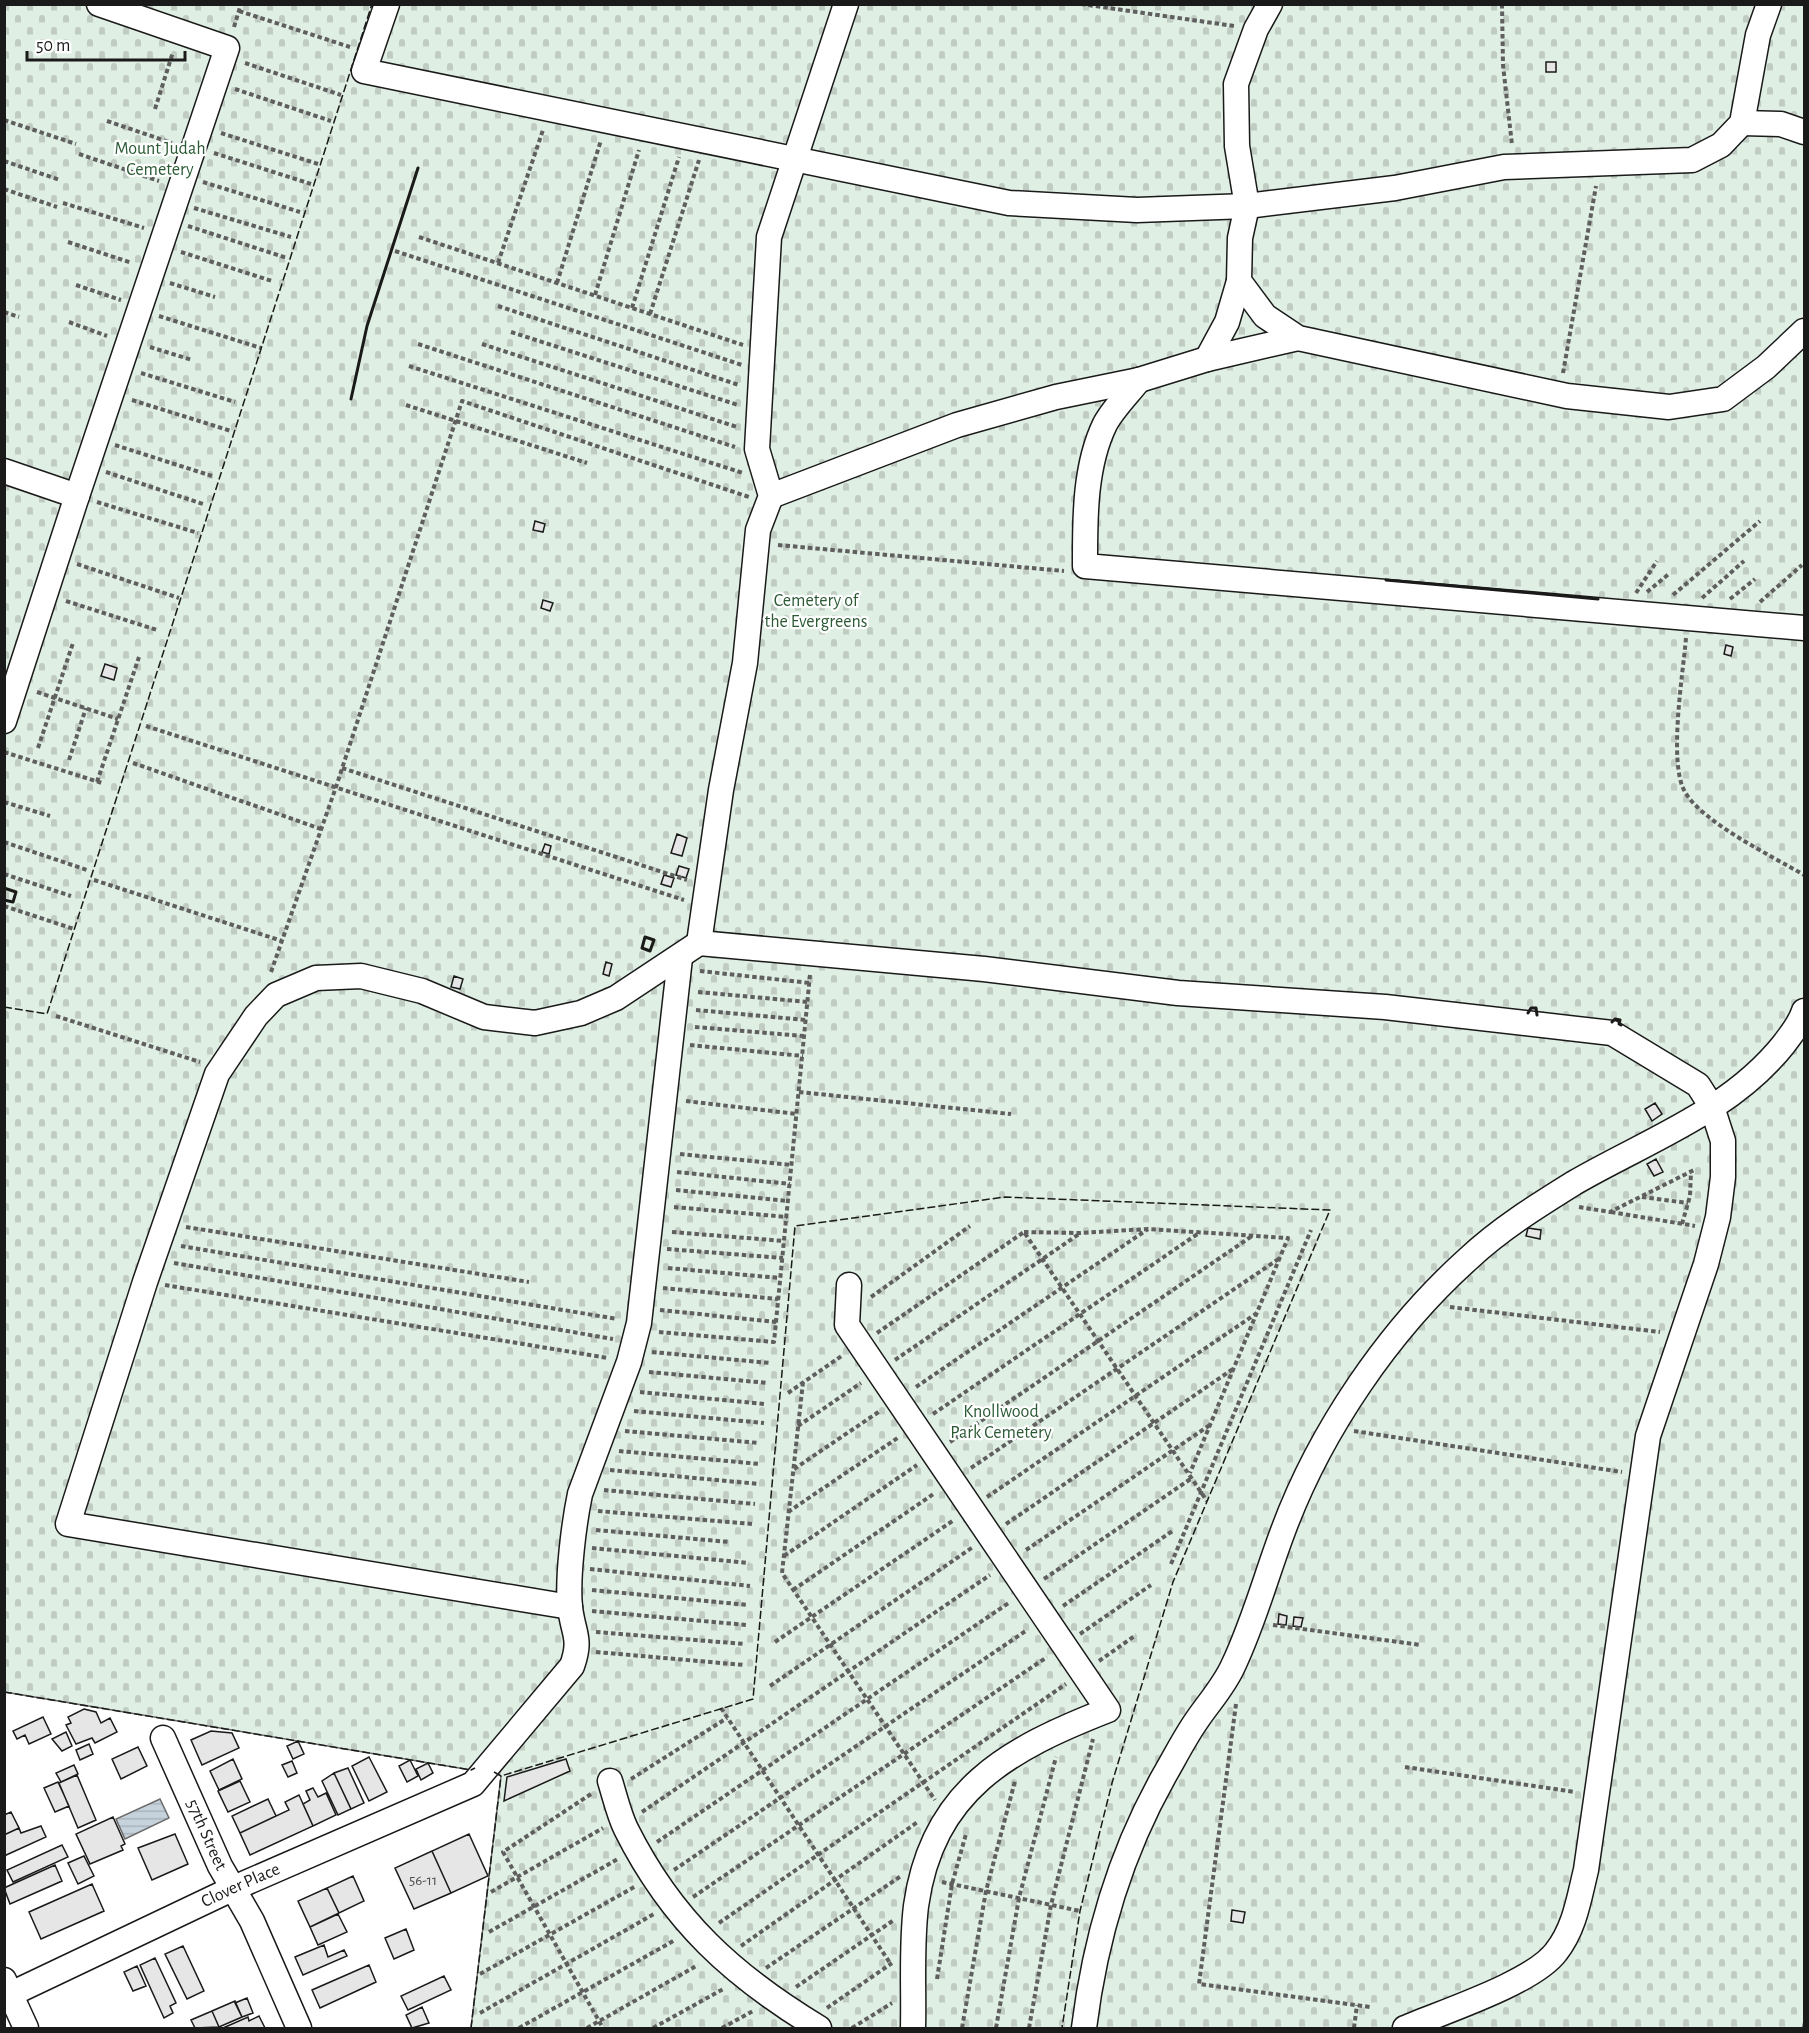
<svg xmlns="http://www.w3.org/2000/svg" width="1809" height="2033" font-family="'Alegreya Sans',sans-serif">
	<defs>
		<pattern id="cemetery-stones" width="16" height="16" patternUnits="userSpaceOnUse" patternTransform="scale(1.5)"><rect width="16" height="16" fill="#e0efe3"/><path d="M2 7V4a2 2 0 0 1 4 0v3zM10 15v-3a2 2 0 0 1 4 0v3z" fill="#c0ccc2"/></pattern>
		<pattern id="water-rules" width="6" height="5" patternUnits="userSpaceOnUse" patternTransform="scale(1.5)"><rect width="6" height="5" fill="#c6d2dc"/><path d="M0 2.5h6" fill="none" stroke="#aab4bc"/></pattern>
	</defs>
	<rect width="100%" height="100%" fill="#fff"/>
	<!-- cemetery -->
	<path fill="url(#cemetery-stones)" stroke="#6a6a6a" stroke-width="1.5" d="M4,5H1804V2028H471L501,1776L488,1769L471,1770L5,1692Z"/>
	<!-- water -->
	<path fill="url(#water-rules)" stroke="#6a6a6a" stroke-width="1.5" d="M160,1799L169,1818L125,1839L116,1819Z"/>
	<!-- building -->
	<path fill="#e6e6e6" stroke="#1a1a1a" stroke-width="1.5" d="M1546,62H1556V72H1546Z
		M535,521L545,524L543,532L533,530Z
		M543,600L553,603L550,611L541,608Z
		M1726,645L1733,647L1731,656L1724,654Z
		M105,664L117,668L114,680L101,676Z
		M677,834L687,838L682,856L671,853Z
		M545,844L551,846L549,854L542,852Z
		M679,866L689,869L686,878L676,875Z
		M664,875L674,878L671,887L661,884Z
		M606,962L612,964L609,976L603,974Z
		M454,976L463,979L460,989L451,987Z
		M1655,1103L1662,1114L1652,1121L1645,1109Z
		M1656,1159L1663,1172L1654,1176L1647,1164Z
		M1528,1228L1541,1230L1540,1239L1526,1236Z
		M1279,1614L1287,1616L1286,1625L1278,1624Z
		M1294,1617L1303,1618L1301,1627L1293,1626Z
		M84,1709L96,1712L101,1723L110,1718L117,1732L95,1743L92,1738L76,1744L66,1725L71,1723L68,1717Z
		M43,1717L51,1734L29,1744L25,1735L17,1739L13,1731Z
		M211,1731L232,1733L239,1748L202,1765L191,1740Z
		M66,1732L72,1746L62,1751L52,1739Z
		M298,1741L304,1754L293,1759L287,1746Z
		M89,1744L93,1754L80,1760L76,1750Z
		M138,1747L147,1766L121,1779L112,1759Z
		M369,1757L387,1792L369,1801L352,1766Z
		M233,1759L242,1779L219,1790L210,1771Z
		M566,1759L570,1771L504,1801L507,1777Z
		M410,1760L418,1776L407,1782L399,1766Z
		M292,1761L297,1773L288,1777L282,1765Z
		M428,1763L433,1773L421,1780L416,1769Z
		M74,1765L78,1774L61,1782L56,1773Z
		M348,1768L364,1803L351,1809L334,1773Z
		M334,1773L351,1809L338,1815L322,1781Z
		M77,1775L96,1820L78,1828L59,1783Z
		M240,1781L250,1802L228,1812L218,1791Z
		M58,1782L69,1806L55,1812L44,1788Z
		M313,1788L318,1797L326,1793L336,1815L313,1826L303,1804L310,1800L306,1791Z
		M299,1795L313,1826L250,1855L240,1833L289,1810L285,1802Z
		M268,1799L276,1816L240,1833L232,1816Z
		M11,1812L19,1828L4,1835V1815Z
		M113,1817L125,1844L121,1846L123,1850L90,1864L76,1834Z
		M41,1826L46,1837L4,1856V1835L19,1828L21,1833Z
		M175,1834L188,1864L152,1880L138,1848Z
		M469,1834L488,1876L451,1893L432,1851Z
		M62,1845L68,1857L13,1882L7,1870Z
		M432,1851L451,1893L414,1909L395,1868Z
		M84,1856L94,1876L78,1884L68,1863Z
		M55,1865L62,1881L10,1904L4,1888Z
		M353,1876L364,1901L339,1913L327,1888Z
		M92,1884L104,1911L41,1939L29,1912Z
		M327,1888L339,1913L310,1927L298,1901Z
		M1232,1910L1245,1912L1243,1923L1231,1921Z
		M338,1914L347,1932L318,1945L310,1927Z
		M406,1929L414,1950L394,1959L385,1938Z
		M324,1945L328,1957L344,1950L347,1956L303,1975L295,1957Z
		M183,1946L204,1991L187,1999L165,1954Z
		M155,1958L176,2003L170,2006L173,2013L164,2018L140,1965Z
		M369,1965L376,1982L320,2008L312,1990Z
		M137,1966L146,1986L133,1991L124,1972Z
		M444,1976L451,1990L408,2010L401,1996Z
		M247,1998L253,2013L242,2017L235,2003Z
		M235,2001L242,2017L219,2027L212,2011Z
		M422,2007L429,2023L412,2028L406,2015Z
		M212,2011L219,2027L195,2028L191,2020Z
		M259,2016L265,2028H223L248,2017L249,2021Z"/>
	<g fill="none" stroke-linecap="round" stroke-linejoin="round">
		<!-- minor casing -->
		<g stroke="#1a1a1a" stroke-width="27">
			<g id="minor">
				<path d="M387,4L364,71L1009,203L1137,210L1247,206L1395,188L1504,167L1692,160L1721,145L1742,123L1758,35L1769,4"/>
				<path d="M1270,4L1256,29L1236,84L1237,146L1247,206L1240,238L1239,281L1265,316L1298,338L1567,396L1669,407L1723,399L1766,367L1804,331"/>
				<path d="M1742,123L1781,124L1804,132"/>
				<path d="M1207,359L1227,322L1239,281"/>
				<path d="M1139,380C1128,394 1113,409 1105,424C1084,467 1085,521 1085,566L1804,628"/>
				<path d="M4,471L77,496"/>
				<path d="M771,496L957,425L1056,397L1139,380L1207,359L1298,338"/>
				<path d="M4,721L77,496L227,48L99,4"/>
				<path d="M699,943L721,790L745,663L758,530L771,496L757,449L769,237L846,4"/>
				<path d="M849,1285L847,1325L1108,1710C1008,1749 932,1790 916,1906C911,1947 914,1988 913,2028"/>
				<path d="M570,1607L68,1524L145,1282L217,1074L256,1016L276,995L316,978L361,976L422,991L484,1017L535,1023L581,1013L616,998L699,943L984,969L1178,993L1385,1007L1612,1033L1698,1085L1712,1107L1723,1141V1177L1718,1217L1706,1264L1648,1436L1586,1870C1579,1898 1575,1928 1556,1952C1533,1983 1442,2012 1405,2028"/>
				<path id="s1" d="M163,1738L220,1866L252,1921L299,2028"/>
				<path d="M610,1781C615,1797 619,1815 626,1829C672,1921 733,1976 819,2028"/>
				<path d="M4,1980L26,2028"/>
				<path id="s2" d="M11,1994L234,1888L473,1784L572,1666C582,1638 573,1634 570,1607C567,1578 574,1523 580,1494L629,1362L639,1323L680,958"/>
				<path d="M1084,2028C1095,1939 1120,1854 1164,1776C1175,1757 1185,1737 1197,1720C1210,1701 1224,1686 1233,1666C1254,1622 1266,1576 1283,1531C1320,1431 1389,1330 1468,1259C1500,1229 1537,1206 1574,1183C1646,1141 1730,1112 1784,1044C1792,1033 1800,1024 1804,1011"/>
			</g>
		</g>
		<!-- path -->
		<path stroke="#5f5f5f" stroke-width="4" stroke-dasharray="4.5 3" stroke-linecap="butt" d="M1081,4L1234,26
			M1502,4L1503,65L1512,145
			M239,11L350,47
			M234,27L241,4
			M245,63L341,95
			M235,89L331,121
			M155,109L173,52
			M4,120L76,144
			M107,121L172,143
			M221,133L318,164
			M214,153L311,184
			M79,154L159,181
			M4,161L60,180
			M203,182L300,212
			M4,189L57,207
			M63,203L144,228
			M194,208L291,237
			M188,226L287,258
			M419,237L743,345
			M68,242L132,263
			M395,251L742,365
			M181,252L272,281
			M498,263L543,130
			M170,283L215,297
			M557,283L601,140
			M76,285L121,300
			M595,295L639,150
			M498,306L739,385
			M632,308L679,157
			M4,312L19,317
			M650,314L699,160
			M159,316L261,348
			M69,322L107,336
			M511,332L738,405
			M418,344L735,447
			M482,344L737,427
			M150,347L192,360
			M409,366L743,473
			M141,373L235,402
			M1563,373L1596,186
			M132,400L231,431
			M406,405L587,463
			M115,445L212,476
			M106,472L203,504
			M97,502L198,533
			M778,545L1064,571
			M77,564L179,598
			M1647,592L1670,573
			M1636,593L1657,561
			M1673,595L1760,521
			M1702,598L1744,561
			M1730,599L1755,579
			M66,601L157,630
			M1760,602L1802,565
			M1686,638C1683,674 1668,763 1685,792C1703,823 1772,856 1804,875
			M37,692L118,719
			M146,726L684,900
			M38,748L73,643
			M4,752L102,783
			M69,760L86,708
			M133,763L321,829
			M342,768L687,880
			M97,782L139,657
			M4,802L50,816
			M4,842L87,870
			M4,874L71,896
			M94,880L282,941
			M4,906L74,929
			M700,971L810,983
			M271,972L336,787L462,401L749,497
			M698,992L808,1002
			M696,1010L806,1020
			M56,1016L200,1062
			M695,1027L804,1036
			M690,1045L803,1056
			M799,1092L1011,1114
			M686,1101L797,1114
			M680,1154L792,1165
			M677,1172L790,1184
			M676,1190L788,1201
			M1642,1197L1688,1203
			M674,1207L787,1217
			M1579,1207L1610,1212L1696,1169
			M1611,1212L1695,1226
			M1682,1224L1690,1196L1691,1172
			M186,1227L529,1282
			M672,1232L784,1241
			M1024,1232L1080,1233L1148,1229L1288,1238L1190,1473
			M181,1246L617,1319
			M667,1249L783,1258
			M174,1263L613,1339
			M668,1268L780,1278
			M165,1285L608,1358
			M663,1288L778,1299
			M871,1297L970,1226
			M1450,1307L1660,1332
			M660,1310L776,1322
			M659,1332L774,1342L810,975
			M877,1333L1024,1232L1207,1501
			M652,1352L770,1363
			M895,1360L1079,1234
			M649,1372L768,1383
			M803,1382L782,1573L935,1800
			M916,1387L1148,1229
			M640,1392L765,1404
			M788,1393L843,1355
			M634,1411L764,1423
			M933,1414L1199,1233
			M798,1426L861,1383
			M625,1431L759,1443
			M1354,1431L1622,1472
			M950,1442L1252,1236
			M619,1451L760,1464
			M971,1468L1280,1258
			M794,1469L880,1411
			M610,1470L759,1484
			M604,1490L755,1504
			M987,1497L1257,1313
			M598,1511L752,1524
			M788,1512L899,1437
			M1006,1524L1233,1369
			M596,1530L729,1542
			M592,1548L749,1563
			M1026,1550L1210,1425
			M784,1556L917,1465
			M1171,1564L1311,1230
			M590,1569L750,1586
			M1044,1579L1192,1478
			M592,1590L748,1605
			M793,1590L935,1493
			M1063,1606L1174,1530
			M592,1611L747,1625
			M1273,1625L1421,1645
			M596,1632L745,1644
			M1080,1634L1151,1585
			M775,1642L954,1520
			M596,1652L744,1665
			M1099,1661L1136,1635
			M770,1686L973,1547
			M1236,1704L1199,1984L1370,2007
			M721,1708L890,1963
			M1405,1767L1575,1792
			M631,1779L727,1718
			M591,1794L503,1852L603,2028
			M642,1812L990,1575
			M657,1842L1010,1602
			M674,1870L1027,1630
			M942,1882L1080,1911
			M491,1892L603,1828
			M693,1897L1047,1657
			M719,1923L1066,1684
			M489,1932L618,1859
			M741,1946L919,1821
			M766,1968L901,1876
			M480,1974L636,1886
			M937,1979L952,1884L966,1834
			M796,1987L894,1920
			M827,2008L892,1963
			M480,2013L654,1914
			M519,2028L675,1940
			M587,2028L698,1965
			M653,2028L725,1988
			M722,2028L753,2011
			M852,2028L892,2003
			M962,2028L986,1891L1015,1781
			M996,2028L1019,1898L1056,1757
			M1029,2028L1051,1905L1093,1739
			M1354,2028L1357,2005"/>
		<!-- minor -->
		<use href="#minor" stroke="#fff" stroke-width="24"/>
		<!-- fence -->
		<path stroke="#1a1a1a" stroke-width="1.5" stroke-dasharray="8 3" stroke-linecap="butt" d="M4,1007L47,1014L372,4
			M4,1692L471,1770L475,1768
			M494,1772L501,1776L753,1699L795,1226L1005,1197L1330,1210L1173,1582L1112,1783L1080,1911L1062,2028
			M471,2028L501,1776
			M1803,2028L1804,2020"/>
		<!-- wall -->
		<path stroke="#1a1a1a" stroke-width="3" d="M351,399L367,326L418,168
			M1386,580L1598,599
			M4,888L16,892L13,902L4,900
			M645,937L654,940L650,951L642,948Z
			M1528,1013L1531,1008H1536L1537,1015
			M1612,1022L1615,1019L1620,1020L1619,1024L1621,1025"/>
	</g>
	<g text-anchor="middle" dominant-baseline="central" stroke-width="4.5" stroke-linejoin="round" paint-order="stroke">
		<!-- number labels -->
		<g font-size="15" fill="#4d4d4d">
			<text x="423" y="1880">56-11</text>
		</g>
		<!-- park labels -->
		<g font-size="18" fill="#2b5a34" stroke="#fff">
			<text x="160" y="149">Mount Judah<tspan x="160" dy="21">Cemetery</tspan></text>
			<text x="816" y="601">Cemetery of<tspan x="816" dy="21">the Evergreens</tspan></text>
			<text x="1001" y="1412">Knollwood<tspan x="1001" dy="21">Park Cemetery</tspan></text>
		</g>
		<!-- street labels -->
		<g font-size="18" fill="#1a1a1a" stroke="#fff">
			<text stroke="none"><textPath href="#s1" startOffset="106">57th Street</textPath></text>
			<text stroke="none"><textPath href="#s2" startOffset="254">Clover Place</textPath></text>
		</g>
	</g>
	<!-- border -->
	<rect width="1809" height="2033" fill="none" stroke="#1a1a1a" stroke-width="12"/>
	<!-- scale -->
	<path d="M27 51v9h158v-9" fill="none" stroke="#1a1a1a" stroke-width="3"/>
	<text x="36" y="51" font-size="18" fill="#1a1a1a" stroke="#ffffff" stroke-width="4.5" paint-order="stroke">50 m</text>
</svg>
